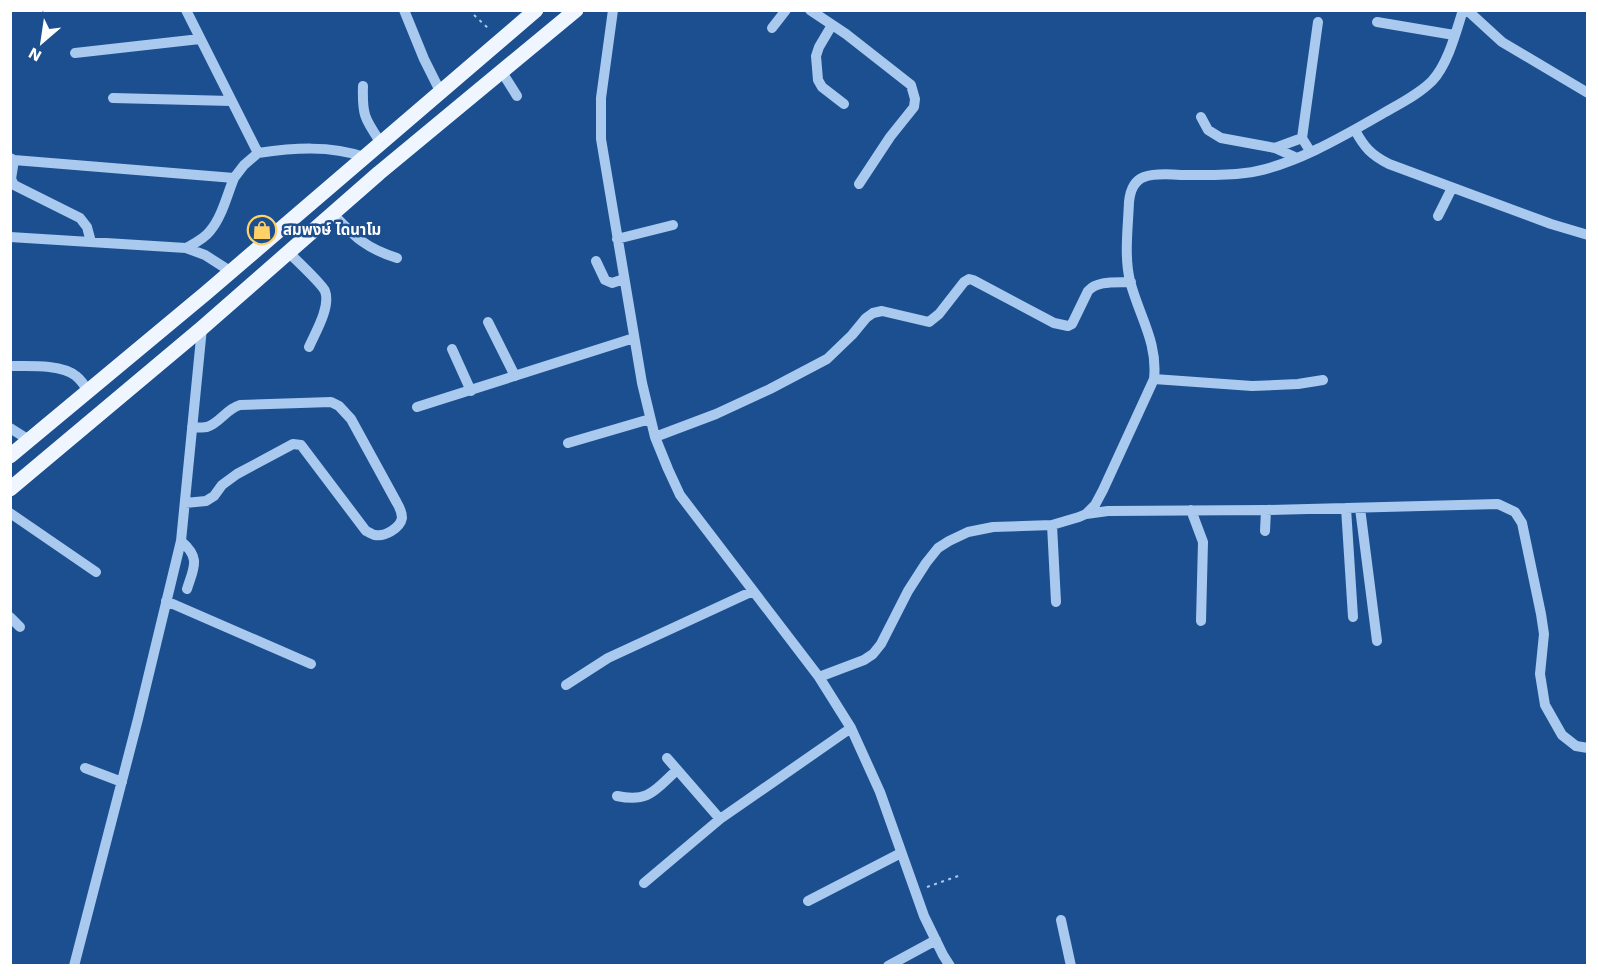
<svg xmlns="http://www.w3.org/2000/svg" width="1598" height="976" font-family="'Work Sans','Noto Sans Thai',sans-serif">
	<rect width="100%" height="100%" fill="#1b4f8f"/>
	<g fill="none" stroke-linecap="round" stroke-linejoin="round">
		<!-- path -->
		<path stroke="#a9c9ee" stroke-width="2" stroke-dasharray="3 4.5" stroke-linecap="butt" d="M474,15L490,30
			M927,887L961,875"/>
		<!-- minor -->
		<path stroke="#a9c9ee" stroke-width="10" d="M186,10L258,153C293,148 330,145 364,157
			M404,10L424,59L440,91
			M613,10L601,98V139L642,383L655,437L668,469L680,495L819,677L851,728L880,792L924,916L943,955L950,966
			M810,10L846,34L911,85L915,99L914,107L890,137L859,184
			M1467,10L1502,42L1588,93
			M1377,22L1454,35
			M832,25L819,47L816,56L818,80L822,87L844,104
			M772,28L786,10
			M75,53L200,39
			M502,72L517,96
			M363,86C362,116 365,119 381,143
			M113,98L231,101
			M1201,117L1208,130L1221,138L1275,148L1297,158
			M1355,130C1364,147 1371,155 1389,164L1551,224L1588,235
			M1275,148L1302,138
			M1310,151L1302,138L1318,22
			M10,158L14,160L234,178L244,165L258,153
			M14,160L11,179L14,185L80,218L87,227L91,242
			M333,214C355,237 365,248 397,258
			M1438,216L1452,188
			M10,237L186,248L205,255L230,271
			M617,239L673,225
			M186,248C195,243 204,239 210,231C222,217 227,195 234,178
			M288,252C296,260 321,283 325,291C331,307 315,333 309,347
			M596,261L605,280L612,283L624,279
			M488,322L515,376
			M452,349L471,391
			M10,366C29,366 62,364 76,376C81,380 85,386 88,391
			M1154,379L1252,386L1298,384L1323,380
			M417,407L634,338
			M10,428L29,440
			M655,437L716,414L770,389L827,359L852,335L866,318L873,313L882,311L929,322L939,314L964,282L969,279L973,280L1054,323L1068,326L1072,324L1088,291C1098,280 1117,283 1131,282
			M568,443L650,419
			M185,503L206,501L214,496L222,485L237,474L293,444L301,445L366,531C367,531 373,535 375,535C385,537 400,528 402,518C402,512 400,508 397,503L351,419L339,406L331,402L240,405C226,409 220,423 207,427C202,428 197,427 192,427
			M1346,508L1353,617
			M1360,508L1377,641
			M1191,510L1203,542L1201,621
			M10,513L96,572
			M1086,514L1108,511L1266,510L1498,504L1515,512L1522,523L1541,614L1544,634L1540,674L1545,705L1562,735L1576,746L1588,748
			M1052,525L1056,602
			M1265,531L1266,510
			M181,541C201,558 194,567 187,589
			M166,601L311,664
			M10,617L20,627
			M819,677L864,660L873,654L881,644L908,591L926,563L938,548L949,541L968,532L993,527L1052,525L1079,517L1086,514L1095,505L1103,490L1154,379C1158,342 1139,316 1130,281C1124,256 1128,228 1129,202C1130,192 1133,181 1144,177C1155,173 1169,174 1181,175C1202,175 1223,176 1245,173C1289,168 1344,136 1382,114C1399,104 1418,95 1432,81C1448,64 1456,32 1463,10
			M566,685L608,658L753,591
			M667,758L720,819
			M85,768L122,782
			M617,796C649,803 655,790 677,770
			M644,883L720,819L851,728
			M808,901L901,853
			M1061,920L1071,966
			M74,966L138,719L181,541L202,328
			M888,966L936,940"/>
		<!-- major -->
		<path stroke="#f0f6ff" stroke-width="15" d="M10,456L206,293L536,10
			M10,489L202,328L379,173L576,10"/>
	</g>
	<!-- icons -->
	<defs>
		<g id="shop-ring" transform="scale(1.5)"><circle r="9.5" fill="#1b4f8f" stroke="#ffd166" stroke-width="1.5"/><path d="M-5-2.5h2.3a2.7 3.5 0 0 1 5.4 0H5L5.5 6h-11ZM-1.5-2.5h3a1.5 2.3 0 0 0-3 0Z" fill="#ffd166"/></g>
	</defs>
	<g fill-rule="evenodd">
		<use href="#shop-ring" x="262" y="230"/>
	</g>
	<g text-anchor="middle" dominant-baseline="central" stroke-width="5" stroke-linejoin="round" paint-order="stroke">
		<!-- poi labels -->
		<g font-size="15" font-weight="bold" fill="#fff" stroke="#1b4f8f" text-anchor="start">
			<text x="283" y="230">สมพงษ์ ไดนาโม</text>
		</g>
	</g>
	<!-- border -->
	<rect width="1598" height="976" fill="none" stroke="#ffffff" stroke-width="24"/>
	<!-- north arrow -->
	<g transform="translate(42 42) rotate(209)" stroke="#1b4f8f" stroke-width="4.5" paint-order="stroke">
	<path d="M0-4.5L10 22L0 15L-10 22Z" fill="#ffffff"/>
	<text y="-9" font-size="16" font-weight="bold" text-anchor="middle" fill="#ffffff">N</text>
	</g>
</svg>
